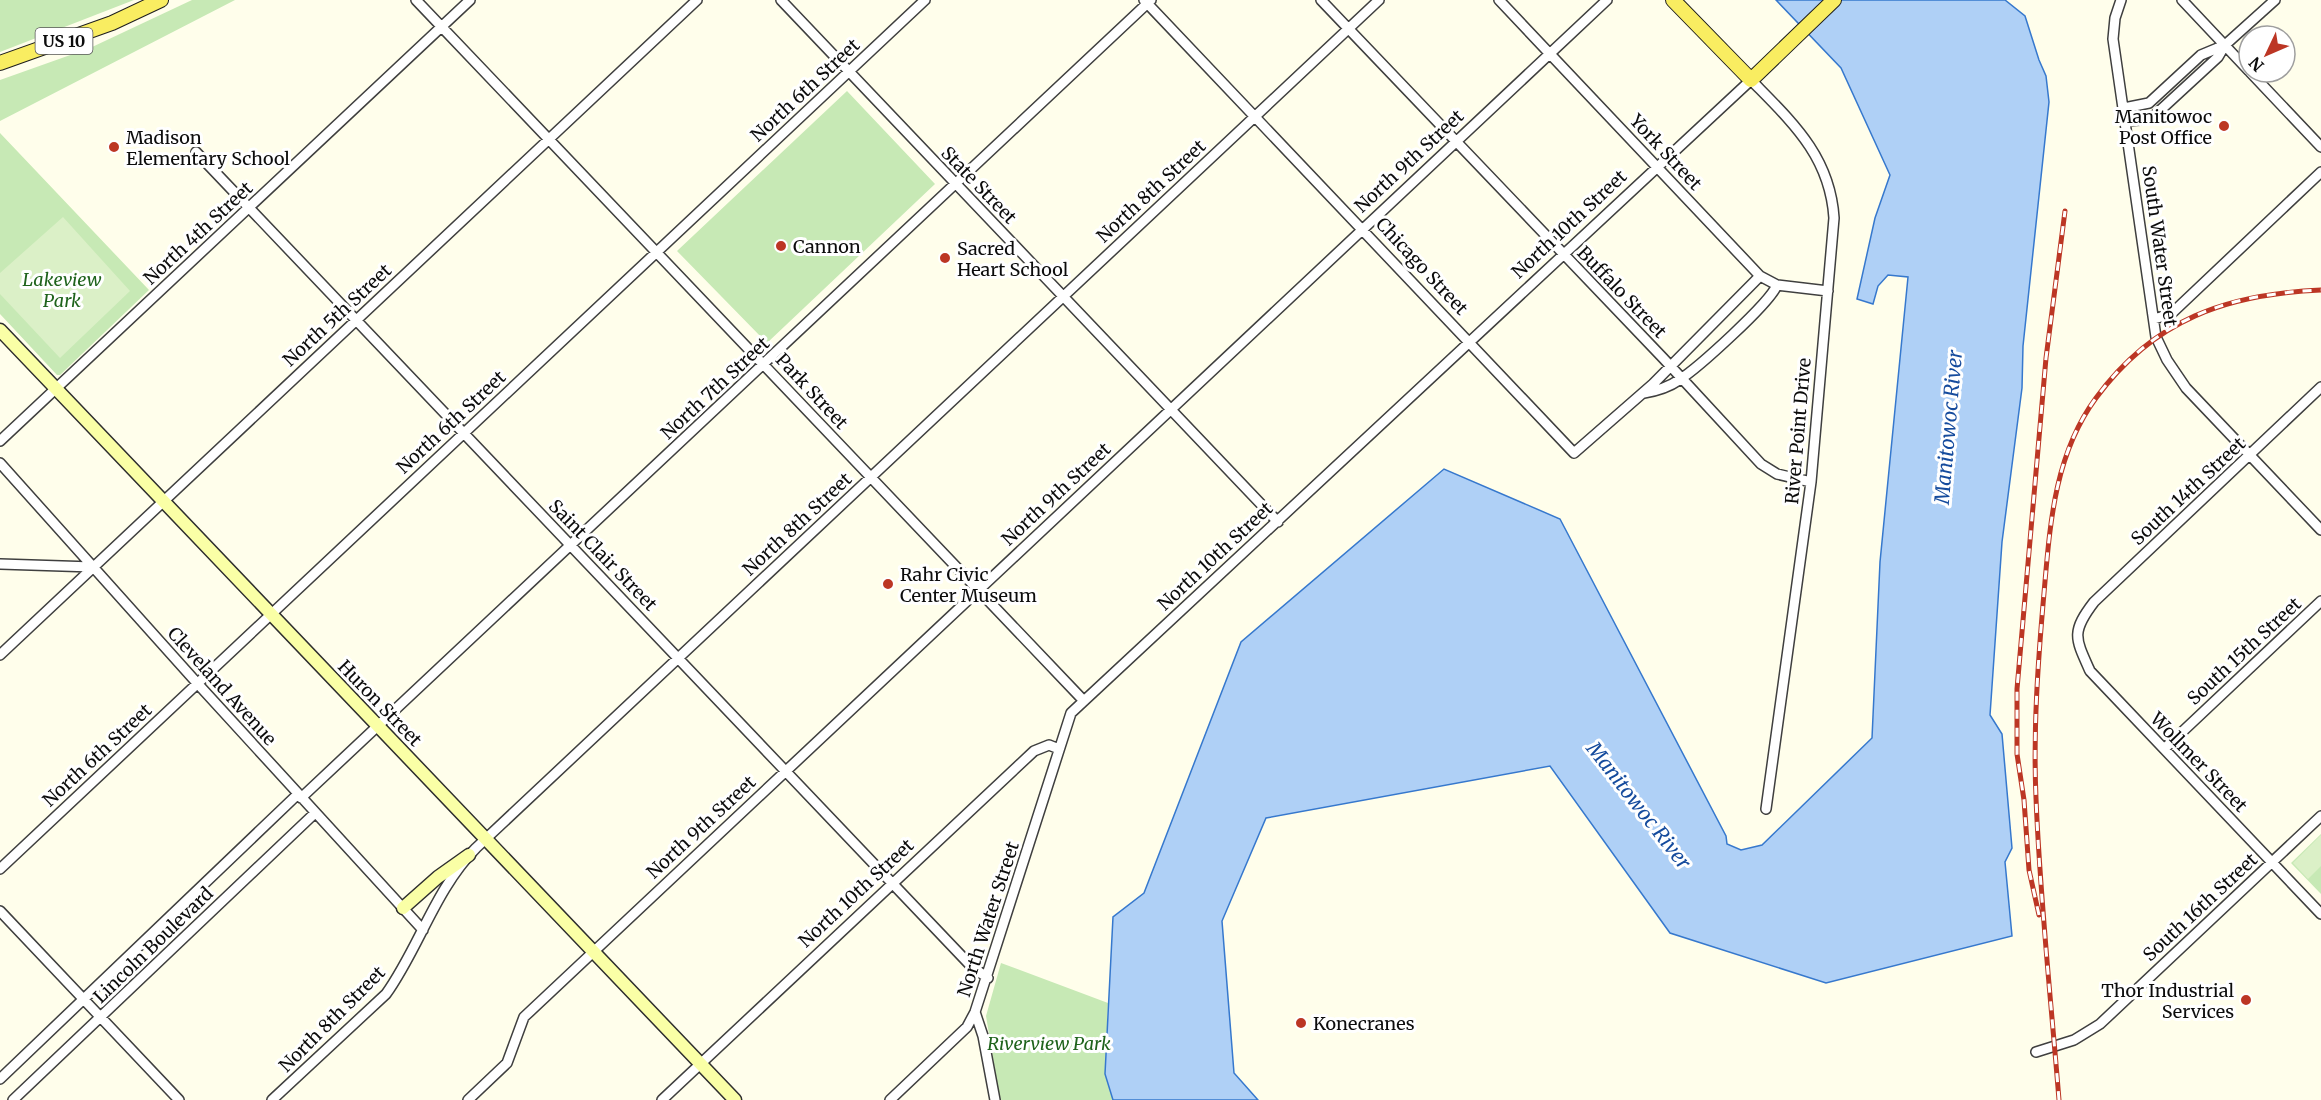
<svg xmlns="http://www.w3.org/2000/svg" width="2321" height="1100" font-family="Merriweather,serif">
	<rect width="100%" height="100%" fill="#fffeeb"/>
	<!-- green -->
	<path fill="#c7e9b5" d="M0,0H134L0,52Z
		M192,0H235L0,121V80L90,48Z
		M847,91L935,184L767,343L677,251Z
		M0,133L149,290L60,375H57L0,314Z
		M2321,834V894L2291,863Z
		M1001,963L1108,1003L1105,1074L1113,1100H1000L986,1016Z"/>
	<!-- pitch -->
	<path fill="#dbf0c7" d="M63,217L130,291L60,358L0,294V273Z
		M2321,835V866L2308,879L2293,863Z"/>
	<!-- water -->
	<path fill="#afd0f6" stroke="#3678cd" stroke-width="1.5" d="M1776,0H2005L2025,16L2039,60L2046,76L2049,102L2023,346L2022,388L2002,542L1990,715L2002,734L2012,848L2005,862L2012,936L1826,983L1670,933L1550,766L1266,818L1222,921L1234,1073L1258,1100H1113L1105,1074L1113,917L1144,893L1241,642L1444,469L1560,519L1726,836L1727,844L1741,850L1762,845L1872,738L1880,562L1908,277L1888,275L1878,286L1873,304L1857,299L1875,218L1890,175L1841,68Z"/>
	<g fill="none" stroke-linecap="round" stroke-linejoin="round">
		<!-- street casing -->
		<g stroke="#3f3f3f" stroke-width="12">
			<path id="street" d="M416,0L1084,701
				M781,0L1278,522
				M1144,0L1574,453L1653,384L1760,276
				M1321,0L1663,358L1761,464L1777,474L1811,482
				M1499,0L1760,276L1777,285L1828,291
				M2121,0L2115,18L2113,39L2156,337L2167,360L2186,388L2321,530
				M2182,0L2249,71
				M2250,72L2321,147
				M2124,108L2149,103L2201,55L2225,45L2275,0
				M2125,121L2140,120L2155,115L2218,57L2225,45
				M196,152L972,967L988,978
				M2154,319L2171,314L2321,172
				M2321,387L2094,602C2071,632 2075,638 2090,671L2321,914
				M1644,393C1656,391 1669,387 1679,380C1698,368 1770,303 1777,285
				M0,441L470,0
				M0,463L197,683L423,930
				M0,564L93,567
				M0,655L697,0
				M2164,749L2321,601
				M301,798L1151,0
				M0,869L925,0
				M0,911L179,1100
				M975,1012L983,1036L995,1100
				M2036,1052L2074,1040L2100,1024L2321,816
				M0,1079L298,794
				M13,1100L315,813
				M272,1100L386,994C419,948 435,889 476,848L1379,0
				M468,1100L507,1063L524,1017L1607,0
				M662,1100L1034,751L1049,745L1059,749
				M890,1100L967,1027L975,1012L1071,713L1751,80C1792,122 1830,156 1834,218L1811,482L1766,809"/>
		</g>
		<!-- secondary casing -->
		<g stroke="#2e2e2e" stroke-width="15">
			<path id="secondary" d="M0,330L735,1100
				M403,908L438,877L469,855"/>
		</g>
		<!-- primary casing -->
		<g stroke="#1d1d1d" stroke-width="16">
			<path id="primary" d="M1673,0L1751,80L1834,0
				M0,63L112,23L161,0"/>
		</g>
		<!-- street -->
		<use href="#street" stroke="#fff" stroke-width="9"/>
		<!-- secondary -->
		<use href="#secondary" stroke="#faffa6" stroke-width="12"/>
		<!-- primary -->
		<use href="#primary" stroke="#f9ed61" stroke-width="14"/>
		<!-- rail casing -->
		<g stroke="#bc3624" stroke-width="5">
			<path id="rail" d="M2039,915L2029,870L2024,800L2017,754V689L2046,358L2065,211
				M2059,1100C2051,1000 2040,899 2036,798C2033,730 2038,661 2044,593C2050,525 2054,455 2096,398C2154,319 2227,294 2321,290"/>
		</g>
		<!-- rail -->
		<use href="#rail" stroke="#fff" stroke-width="3" stroke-dasharray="9" stroke-linecap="butt"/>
	</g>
	<!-- markers -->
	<g fill="#bc3624" stroke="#fff" stroke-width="2">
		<circle cx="2224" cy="126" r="6"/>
		<circle cx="114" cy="147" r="6"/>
		<circle cx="781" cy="246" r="6"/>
		<circle cx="945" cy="258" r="6"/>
		<circle cx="888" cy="584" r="6"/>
		<circle cx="2246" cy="1000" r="6"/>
		<circle cx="1301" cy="1023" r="6"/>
	</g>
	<g text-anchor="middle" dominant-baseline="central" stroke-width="6" stroke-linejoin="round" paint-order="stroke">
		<!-- shield labels -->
		<rect fill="#fff" stroke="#555" stroke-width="1.5" x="35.5" y="28" width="57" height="26" rx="4.5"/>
		<g font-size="16" font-weight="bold" fill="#0c0c0c">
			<text x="64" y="41">US 10</text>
		</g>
		<!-- street labels -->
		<g font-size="18" fill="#0c0c0c" stroke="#fff">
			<text transform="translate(805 90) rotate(-43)">North 6th Street</text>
			<text transform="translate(1666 152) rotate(47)">York Street</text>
			<text transform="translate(1409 161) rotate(-43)">North 9th Street</text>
			<text transform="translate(979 185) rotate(46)">State Street</text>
			<text transform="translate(1151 191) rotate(-43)">North 8th Street</text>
			<text transform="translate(1569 224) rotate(-43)">North 10th Street</text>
			<text transform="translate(198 233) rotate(-43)">North 4th Street</text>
			<text transform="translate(2160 246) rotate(82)">South Water Street</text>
			<text transform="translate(1422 266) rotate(47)">Chicago Street</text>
			<text transform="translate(1622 292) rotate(46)">Buffalo Street</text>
			<text transform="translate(337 315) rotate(-43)">North 5th Street</text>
			<text transform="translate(715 388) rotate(-43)">North 7th Street</text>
			<text transform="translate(812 391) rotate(47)">Park Street</text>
			<text transform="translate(451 422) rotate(-43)">North 6th Street</text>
			<text transform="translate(1798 431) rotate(-85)">River Point Drive</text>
			<text transform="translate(2188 491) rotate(-43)">South 14th Street</text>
			<text transform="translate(1056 494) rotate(-43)">North 9th Street</text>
			<text transform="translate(797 524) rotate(-43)">North 8th Street</text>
			<text transform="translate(603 555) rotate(46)">Saint Clair Street</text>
			<text transform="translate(1215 556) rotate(-43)">North 10th Street</text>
			<text transform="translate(2244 651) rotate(-43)">South 15th Street</text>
			<text transform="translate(222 686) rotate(48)">Cleveland Avenue</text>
			<text transform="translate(380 703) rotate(46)">Huron Street</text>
			<text transform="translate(97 755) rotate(-43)">North 6th Street</text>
			<text transform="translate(2199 762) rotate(46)">Wollmer Street</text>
			<text transform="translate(701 827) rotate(-43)">North 9th Street</text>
			<text transform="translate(856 893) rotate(-43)">North 10th Street</text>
			<text transform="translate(2200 907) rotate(-43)">South 16th Street</text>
			<text transform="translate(988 919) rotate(-72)">North Water Street</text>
			<text transform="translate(153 945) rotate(-44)">Lincoln Boulevard</text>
			<text transform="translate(332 1019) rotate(-45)">North 8th Street</text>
		</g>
		<!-- poi labels -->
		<g font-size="18" fill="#0c0c0c" stroke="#fff" text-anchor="start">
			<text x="2212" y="116" text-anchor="end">Manitowoc<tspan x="2212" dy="21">Post Office</tspan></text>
			<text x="126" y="137">Madison<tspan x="126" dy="21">Elementary School</tspan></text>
			<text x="793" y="246">Cannon</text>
			<text x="957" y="248">Sacred<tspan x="957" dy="21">Heart School</tspan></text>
			<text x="900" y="574">Rahr Civic<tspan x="900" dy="21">Center Museum</tspan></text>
			<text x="2234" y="990" text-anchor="end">Thor Industrial<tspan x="2234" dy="21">Services</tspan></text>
			<text x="1313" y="1023">Konecranes</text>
		</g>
		<!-- park labels -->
		<g font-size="18" font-style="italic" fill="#1f631c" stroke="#fff">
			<text x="62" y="279">Lakeview<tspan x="62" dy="21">Park</tspan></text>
			<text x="1049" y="1043">Riverview Park</text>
		</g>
		<!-- water labels -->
		<g font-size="20" font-style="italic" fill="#154b9d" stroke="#fff">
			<text transform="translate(1948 427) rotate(-85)">Manitowoc River</text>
			<text transform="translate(1639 805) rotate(52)">Manitowoc River</text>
		</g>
	</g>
	<!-- north arrow -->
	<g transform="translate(2267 54) rotate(226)"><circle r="28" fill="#ffffff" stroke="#9e9e9e" stroke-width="1.5"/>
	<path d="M0-4.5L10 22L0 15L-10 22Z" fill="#bc3624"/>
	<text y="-9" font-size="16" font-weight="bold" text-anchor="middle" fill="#0c0c0c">N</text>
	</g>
</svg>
